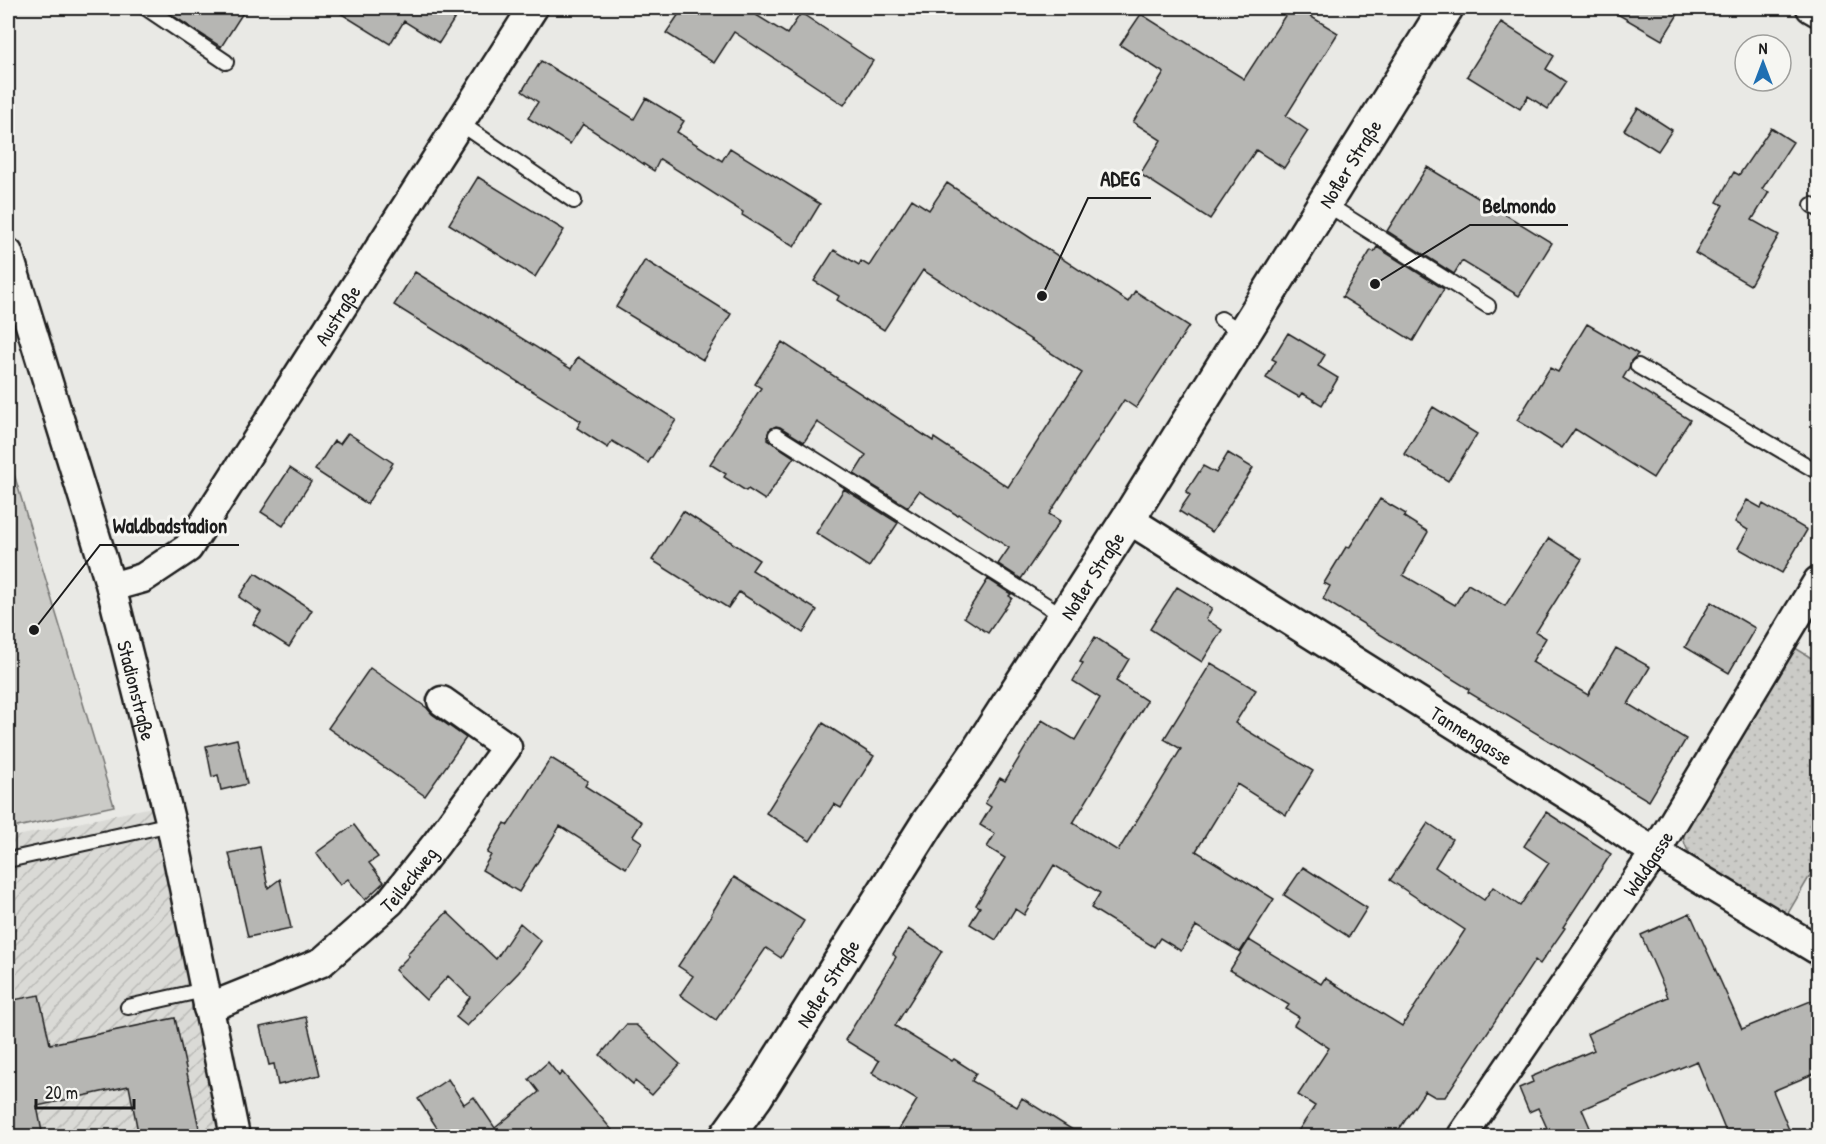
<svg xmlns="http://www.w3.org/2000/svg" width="1826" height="1144" font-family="'Patrick Hand',sans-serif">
	<defs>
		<pattern id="industrial-furrows" width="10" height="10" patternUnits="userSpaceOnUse" patternTransform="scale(1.5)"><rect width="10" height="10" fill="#dadad6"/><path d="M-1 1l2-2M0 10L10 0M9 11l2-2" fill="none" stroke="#babab7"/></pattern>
		<pattern id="grass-dots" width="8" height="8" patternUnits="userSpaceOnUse" patternTransform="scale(1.5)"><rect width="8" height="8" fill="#cbcbc7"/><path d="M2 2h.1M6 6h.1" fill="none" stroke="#aeaeaa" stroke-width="1.8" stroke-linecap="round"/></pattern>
	</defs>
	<rect width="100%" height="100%" fill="#e9e9e5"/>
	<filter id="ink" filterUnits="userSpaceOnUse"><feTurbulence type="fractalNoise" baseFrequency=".0167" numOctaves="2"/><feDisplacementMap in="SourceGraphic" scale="12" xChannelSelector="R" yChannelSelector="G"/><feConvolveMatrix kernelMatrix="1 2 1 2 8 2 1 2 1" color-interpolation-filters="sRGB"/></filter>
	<g filter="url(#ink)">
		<!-- industrial -->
		<path fill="url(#industrial-furrows)" d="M166,804L235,1136H8V838Z"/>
		<!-- grass -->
		<path fill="url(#grass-dots)" stroke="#747472" stroke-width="1.5" d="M1792,646L1818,662V862L1787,915L1694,859C1681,843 1682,837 1688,818Z"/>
		<!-- garden -->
		<path fill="#cbcbc7" stroke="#747472" stroke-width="1.5" d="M8,454L114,806L8,829Z"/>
		<!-- building -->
		<path fill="#b6b6b3" stroke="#1c1c1c" stroke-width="1.5" d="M161,8H246L221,47Z
			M332,8H439L455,18L439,43L404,21L390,44Z
			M683,8H750L748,10L787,34L801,13L873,61L844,105L734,32L714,63L666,33Z
			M1290,8H1297L1338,33L1286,116L1308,131L1284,168L1256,150L1210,219L1140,174L1161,140L1133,122L1164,73L1120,45L1141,14L1244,79Z
			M1607,8H1682L1662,40Z
			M1501,22L1554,56L1546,69L1566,82L1548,109L1528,96L1520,109L1467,76Z
			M541,61L634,119L646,98L684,121L677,132L722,161L730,148L820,204L794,247L742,215L743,212L660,159L654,171L583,124L570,144L528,118L538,102L522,91Z
			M1638,108L1672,130L1658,151L1624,130Z
			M1771,128L1793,142L1762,189L1769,192L1752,220L1779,235L1750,285L1695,253L1723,205L1717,202L1734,172L1739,175Z
			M1427,167L1552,243L1519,296L1462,261L1454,274L1387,231Z
			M478,177L564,230L535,277L449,224Z
			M947,183L1128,302L1135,291L1189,326L1136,408L1124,400L1049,514L1060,521L1021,579L998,564L1009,548L958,514L957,515L919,491L908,507L854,474L866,455L817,422L804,442L780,427L776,426L769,430L768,440L794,457L765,500L748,489L746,491L724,477L726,474L710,464L761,388L755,384L782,342L933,441L934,438L1008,487L1082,373L923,270L884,330L837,300L839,296L814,281L834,250L859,265L861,261L869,266L912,199L929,210Z
			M1377,247L1444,289L1413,341L1342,297L1371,250L1374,252Z
			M645,260L731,314L703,360L616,307Z
			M415,272L571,369L578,357L676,420L648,463L612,441L608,448L594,439L577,428L581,421L394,305Z
			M1587,324L1638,354L1631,361L1629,368L1623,378L1690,420L1653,478L1575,429L1562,448L1517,420L1550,368L1558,372Z
			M1288,333L1325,355L1318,366L1338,378L1322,405L1302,393L1299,397L1266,378L1276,361L1272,359Z
			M1433,407L1477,434L1448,481L1404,454Z
			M348,433L393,463L367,504L315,470L334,441L340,444Z
			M1228,453L1253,468L1212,532L1179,511L1190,495L1186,492L1203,466L1216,473Z
			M290,468L311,482L283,526L261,512Z
			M844,489L898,523L869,567L816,533Z
			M1380,499L1406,514L1404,517L1428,532L1403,575L1455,605L1468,584L1505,606L1549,538L1582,559L1536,632L1546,638L1532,662L1588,695L1616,648L1650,667L1628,704L1686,739L1649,801L1468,692L1469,689L1323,599L1330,586L1324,583L1346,547L1349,548Z
			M1747,500L1761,508L1763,504L1807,530L1782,573L1738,548L1748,530L1735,522Z
			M683,511L759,560L752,570L817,610L803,633L739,592L728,608L652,560Z
			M255,573L312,610L289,647L253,624L261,612L239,597Z
			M988,579L1011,594L1009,596L1012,598L988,633L964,617Z
			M1177,587L1212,608L1206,619L1222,630L1202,662L1150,629Z
			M1711,602L1755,628L1729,673L1685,647Z
			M1095,637L1129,659L1116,681L1147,701L1073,823L1118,851L1181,749L1164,739L1211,663L1256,690L1235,723L1313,771L1286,815L1237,784L1196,851L1274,899L1240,952L1196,926L1181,951L1160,938L1154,947L1091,908L1100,893L1054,865L1024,915L1015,909L996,940L970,924L980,907L976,905L1005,858L987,847L995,834L980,825L991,807L985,803L1000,778L1005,781L1042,720L1075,740L1100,698L1073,681L1083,663L1080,662Z
			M370,668L427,708L432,714L466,738L425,796L328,728Z
			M823,723L874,756L841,808L834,804L810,841L766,813Z
			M237,739L247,784L221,790L218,775L212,777L206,746Z
			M551,758L588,781L585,786L642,822L633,836L642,842L626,868L560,826L519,892L482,870L491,855L487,853L505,823L508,825Z
			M1546,812L1611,854L1563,927L1565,928L1540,964L1535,960L1445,1097H1435L1425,1091L1394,1137H1294L1315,1106L1298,1095L1329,1048L1294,1025L1299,1017L1286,1009L1289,1005L1230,970L1249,940L1321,984L1325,978L1402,1026L1465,930L1390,880L1428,823L1452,839L1435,867L1484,900L1493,887L1520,906L1549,863L1524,846Z
			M354,825L378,857L369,863L384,882L365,900L348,879L340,885L316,853Z
			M260,847L268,888L280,879L291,928L248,937L229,853Z
			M1303,867L1367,908L1349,937L1284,895Z
			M734,877L804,921L781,958L766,948L716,1020L680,995L693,976L678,966L712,915L711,914Z
			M447,912L496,959L520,923L541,941L519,972L467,1026L456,1017L470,997L448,976L426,1000L395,970L409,956L407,954Z
			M1690,913L1742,1029L1818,998V1072L1773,1091L1792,1137H1728L1697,1061L1582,1109L1594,1137H1551L1538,1108L1529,1112L1519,1088L1533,1082L1531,1077L1594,1050L1587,1034L1668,997L1641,935Z
			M908,929L942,951L895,1026L952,1061L954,1059L976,1073L972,1081L1017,1107L1022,1098L1084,1137H894L917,1100L872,1073L879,1061L845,1040L896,957L893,954Z
			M39,995L50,1044L175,1018L201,1137H139L129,1086L37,1106L43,1137H8V1001Z
			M306,1017L320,1075L278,1085L274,1064L269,1065L260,1027Z
			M626,1025H636L680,1064L652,1095L635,1081L633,1084L600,1055Z
			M548,1062L559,1076L562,1072L618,1137H443L418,1099L448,1079L464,1104L474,1097L495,1128L539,1092L529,1079Z"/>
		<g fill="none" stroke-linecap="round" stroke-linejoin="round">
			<!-- lane casing -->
			<g stroke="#1c1c1c" stroke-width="18">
				<path id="lane" d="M146,8L226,62
					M460,123L574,201
					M1325,203L1488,306
					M1812,205L1818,209
					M1221,319L1243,333
					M1638,366L1818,472
					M776,435L1065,617
					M8,860L171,824
					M128,1007L204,990"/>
			</g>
			<!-- street casing -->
			<g stroke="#1c1c1c" stroke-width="33">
				<g id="street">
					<path d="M1811,8L1818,12"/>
					<path id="s1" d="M8,253L111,587L171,824L235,1136"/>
					<path id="s2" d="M1128,519L1593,811L1632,838L1818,950"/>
					<path id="s3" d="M111,587L143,578L188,548L533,8"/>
					<path id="s4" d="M208,1008L322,962L390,902L436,844L507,747L442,701"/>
					<path id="s5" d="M1462,1136L1656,851L1818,581"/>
				</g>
			</g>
			<!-- secondary casing -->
			<g stroke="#1c1c1c" stroke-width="38">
				<g id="secondary">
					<path id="s6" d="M727,1136L756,1096L928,823L977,753L1128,519L1446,8"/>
				</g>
			</g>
			<!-- lane -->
			<use href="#lane" stroke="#f6f6f2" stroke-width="14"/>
			<!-- street -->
			<use href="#street" stroke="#f6f6f2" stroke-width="28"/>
			<!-- secondary -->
			<use href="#secondary" stroke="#f6f6f2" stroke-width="33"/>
		</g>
	</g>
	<g text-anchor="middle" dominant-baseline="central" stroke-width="6" stroke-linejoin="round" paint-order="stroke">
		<!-- street labels -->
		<g font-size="20" fill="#1c1c1c" stroke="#f6f6f2">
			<text stroke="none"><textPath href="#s6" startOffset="1155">Nofler Straße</textPath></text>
			<text stroke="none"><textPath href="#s3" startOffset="364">Austraße</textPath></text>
			<text stroke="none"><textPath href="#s6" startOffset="669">Nofler Straße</textPath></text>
			<text stroke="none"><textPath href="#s1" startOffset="456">Stadionstraße</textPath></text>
			<text stroke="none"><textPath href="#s2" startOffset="406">Tannengasse</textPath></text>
			<text stroke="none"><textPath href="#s5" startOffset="330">Waldgasse</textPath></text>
			<text stroke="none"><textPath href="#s4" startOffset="243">Teileckweg</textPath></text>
			<text stroke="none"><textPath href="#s6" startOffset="183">Nofler Straße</textPath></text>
		</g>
	</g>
	<!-- callouts -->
	<path fill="none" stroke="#1c1c1c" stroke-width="2" d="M1042 296L1088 198H1151M1375 284L1470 225H1568M34 630L100 545H239"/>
	<g fill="#1c1c1c" stroke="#f6f6f2" stroke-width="2">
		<circle cx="1042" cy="296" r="6"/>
		<circle cx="1375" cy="284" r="6"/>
		<circle cx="34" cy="630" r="6"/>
	</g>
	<g font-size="21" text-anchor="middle" font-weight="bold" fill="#1c1c1c" stroke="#f6f6f2" stroke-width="6" stroke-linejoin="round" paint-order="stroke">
		<text x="1120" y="186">ADEG</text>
		<text x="1519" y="213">Belmondo</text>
		<text x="170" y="533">Waldbadstadion</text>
	</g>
	<!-- margin -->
	<rect width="1826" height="1144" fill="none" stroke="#f6f6f2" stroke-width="30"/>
	<rect x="15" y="15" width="1796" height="1114" fill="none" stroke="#1c1c1c" stroke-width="2" filter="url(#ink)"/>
	<!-- north arrow -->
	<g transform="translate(1763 63)"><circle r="28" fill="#f6f6f2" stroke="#9f9f9c" stroke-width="1.5"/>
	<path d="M0-4.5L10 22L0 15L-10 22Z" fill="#1f6fb2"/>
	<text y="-9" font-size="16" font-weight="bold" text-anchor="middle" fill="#1c1c1c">N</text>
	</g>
	<!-- scale -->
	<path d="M36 1099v9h98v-9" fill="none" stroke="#1c1c1c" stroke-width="3"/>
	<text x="45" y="1099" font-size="18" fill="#1c1c1c" stroke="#f6f6f2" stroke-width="4.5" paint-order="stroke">20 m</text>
</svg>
